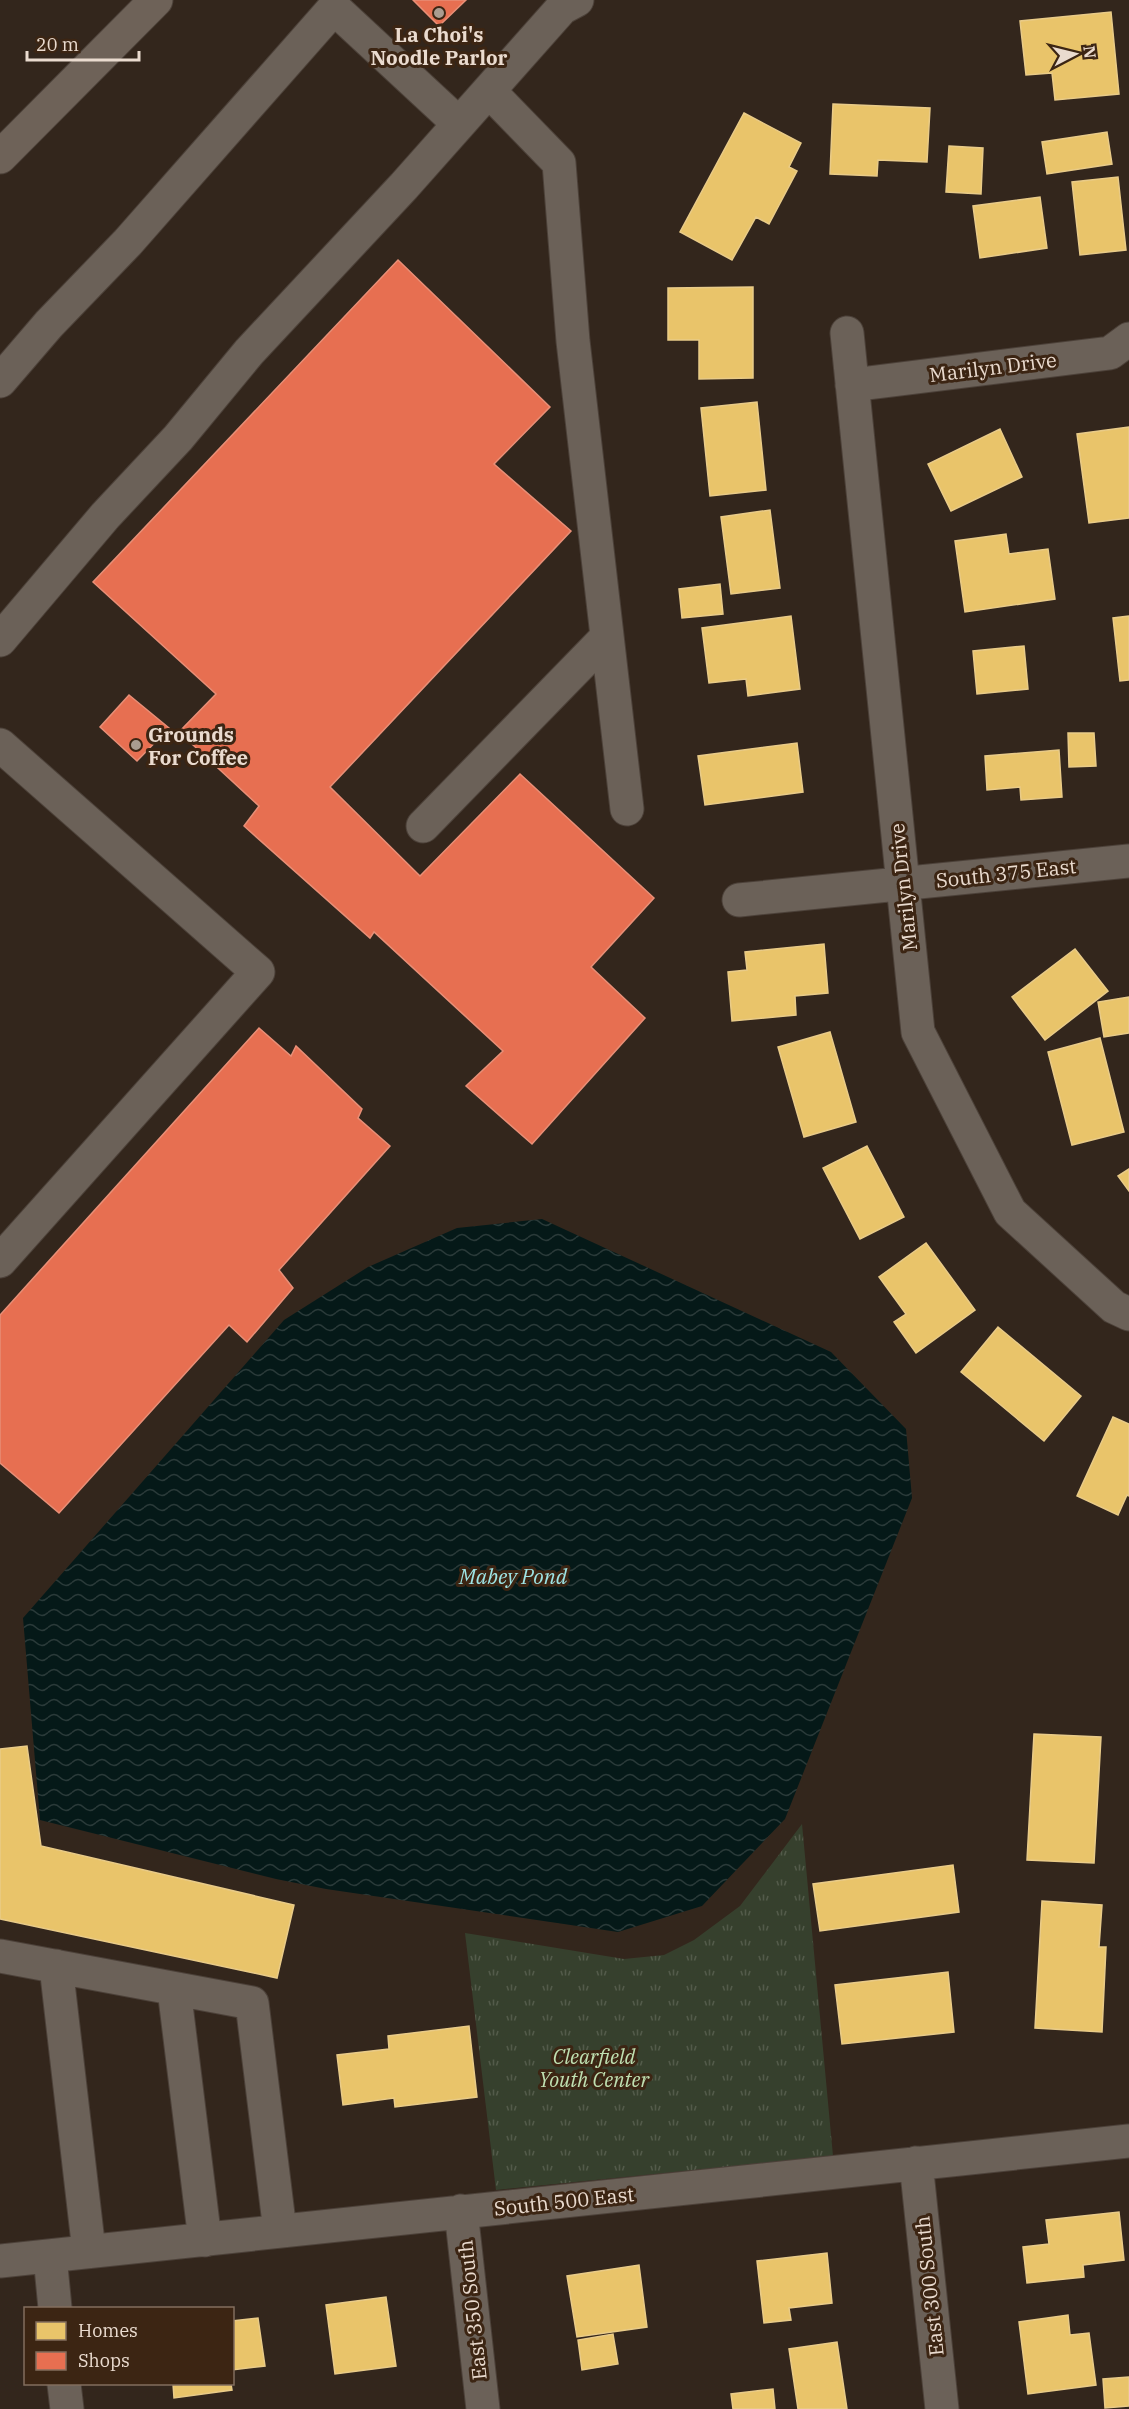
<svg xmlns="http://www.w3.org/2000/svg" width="1129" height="2409" font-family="'IBM Plex Serif',serif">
	<defs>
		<pattern id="grass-tufts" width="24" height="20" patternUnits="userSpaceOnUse" patternTransform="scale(1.5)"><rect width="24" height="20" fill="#36402d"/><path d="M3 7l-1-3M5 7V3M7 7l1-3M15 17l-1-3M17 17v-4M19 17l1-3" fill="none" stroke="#535b4a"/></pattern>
		<pattern id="water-waves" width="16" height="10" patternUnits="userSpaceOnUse" patternTransform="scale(1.5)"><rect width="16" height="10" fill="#051918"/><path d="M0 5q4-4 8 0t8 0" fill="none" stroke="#2a3a39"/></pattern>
	</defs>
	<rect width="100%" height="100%" fill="#33261c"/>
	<!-- grass -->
	<path fill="url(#grass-tufts)" d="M802,1824L833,2156L496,2190L465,1933L624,1959L664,1955L694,1940L740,1906Z"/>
	<!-- water -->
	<path fill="url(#water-waves)" d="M542,1219L831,1352L906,1429L912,1498L785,1819L702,1906L618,1932L326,1889L276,1879L40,1820L23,1618L284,1320L368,1267L457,1228Z"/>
	<!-- homes -->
	<path fill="#e9c46a" stroke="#e9cb88" stroke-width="1.5" d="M1111,12L1119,94L1055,100L1052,73L1026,75L1020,21Z
		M833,104L930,108L927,162L878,160L877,176L830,174Z
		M744,113L801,143L789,167L797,171L769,224L756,217L732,260L680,232Z
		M1107,132L1112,164L1047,174L1042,142Z
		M949,146L983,148L981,194L946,192Z
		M1118,177L1126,250L1080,255L1072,182Z
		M1040,197L1047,248L980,258L973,206Z
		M753,287V378L699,379V340H668V288Z
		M757,402L766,490L710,496L701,408Z
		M1129,427V518L1089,523L1077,434Z
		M1000,429L1022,477L951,511L928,464Z
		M770,510L780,588L731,594L721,517Z
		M1006,534L1009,554L1048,549L1055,599L965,612L955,541Z
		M720,584L723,614L682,618L679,589Z
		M791,616L800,689L748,696L746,679L709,683L702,628Z
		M1129,616V680L1120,681L1113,618Z
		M1024,646L1028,689L977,694L973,651Z
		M1068,733H1094L1096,766L1069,767Z
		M797,743L803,792L705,805L698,756Z
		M1059,750L1062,797L1021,800L1020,787L987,790L985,756Z
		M824,944L828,993L795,996L796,1015L732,1021L728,972L747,970L745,952Z
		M1075,949L1108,991L1045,1040L1012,997Z
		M1129,997V1033L1104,1037L1098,1002Z
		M830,1032L856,1122L804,1137L778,1047Z
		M1100,1038L1124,1132L1072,1145L1048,1052Z
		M867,1146L904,1217L860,1239L823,1168Z
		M1129,1169V1191L1118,1176Z
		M926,1243L975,1310L916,1353L894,1322L906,1314L879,1277Z
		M998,1327L1081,1396L1044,1441L961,1372Z
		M1113,1417L1129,1424V1496L1127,1495L1118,1515L1077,1496Z
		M1034,1734L1101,1737L1094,1863L1027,1860Z
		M27,1746L41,1846L294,1905L277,1978L0,1919V1749Z
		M953,1865L959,1912L820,1931L813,1884Z
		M1042,1901L1102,1905L1099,1947H1106L1102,2032L1035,2028Z
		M948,1972L954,2032L842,2044L835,1985Z
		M469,2026L477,2097L395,2107L394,2098L343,2105L337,2055L389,2049L388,2036Z
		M1119,2212L1124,2260L1083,2265L1084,2277L1027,2283L1023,2247L1049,2244L1046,2220Z
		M827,2253L832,2303L789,2308L791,2320L764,2323L757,2261Z
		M639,2265L647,2327L577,2337L567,2276Z
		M386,2297L396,2366L335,2374L326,2305Z
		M1068,2315L1070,2335L1089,2333L1096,2385L1028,2394L1019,2322Z
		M258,2318L265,2366L232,2370V2321Z
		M613,2334L618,2364L582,2370L578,2340Z
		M837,2342L847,2409H798L789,2349Z
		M1129,2377V2406L1105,2408L1103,2379Z
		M173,2384H231L232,2390L174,2398Z
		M773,2389L775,2409H733L731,2394Z"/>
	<!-- shops -->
	<path fill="#e76f51" stroke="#e88f77" stroke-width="1.5" d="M413,0H466L439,26Z
		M398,260L550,407L494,464L571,531L330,787L420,876L520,774L654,898L591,967L645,1018L532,1144L466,1086L503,1051L374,932L370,938L244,826L259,806L179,732L216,694L93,582Z
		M129,695L169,728L137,761L100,727Z
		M259,1028L291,1056L296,1046L362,1109L358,1118L390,1146L279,1270L293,1288L247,1342L229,1325L59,1513L0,1463V1315Z"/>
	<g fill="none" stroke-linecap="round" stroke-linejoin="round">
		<!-- minor casing -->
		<g stroke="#4c4139" stroke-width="35">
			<path id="minor" d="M489,91L559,163L573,341L627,809
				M847,333L918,1032L1010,1212L1114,1307L1129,1314
				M0,381L49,324L128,242L334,8L458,123
				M852,385L1110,353L1129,339
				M0,640L105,516L178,438L249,352L404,186L562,8L577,0
				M0,745L258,972L0,1261
				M423,826L607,637
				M739,900L1129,861
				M0,1956L252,2003L280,2231
				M56,1966L89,2251
				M174,1989L205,2240
				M916,2163L942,2409
				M461,2211L483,2409
				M50,2256L55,2308
				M0,2261L1129,2141
				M64,2384L67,2409"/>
		</g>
		<!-- major casing -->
		<g stroke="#4c4139" stroke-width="35">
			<path id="major" d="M0,157L156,0"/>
		</g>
		<!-- minor -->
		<use href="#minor" stroke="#6b6158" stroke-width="33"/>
		<!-- major -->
		<use href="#major" stroke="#6e6258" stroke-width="33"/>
	</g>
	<!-- markers -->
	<g fill="#aa9c90" stroke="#3c2513" stroke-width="2">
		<circle cx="439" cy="13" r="6"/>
		<circle cx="136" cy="745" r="6"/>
	</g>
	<g text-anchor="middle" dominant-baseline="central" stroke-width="6" stroke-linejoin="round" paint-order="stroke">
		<!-- poi labels -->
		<g font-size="20" font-weight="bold" fill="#eadbcf" stroke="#3c2513">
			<text x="439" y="34">La Choi's<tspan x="439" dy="23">Noodle Parlor</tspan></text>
			<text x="148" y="734" text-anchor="start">Grounds<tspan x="148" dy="23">For Coffee</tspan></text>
		</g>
		<!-- street labels -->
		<g font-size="20" fill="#eadbcf" stroke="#3c2513">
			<text transform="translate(993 367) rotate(-7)">Marilyn Drive</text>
			<text transform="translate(1006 873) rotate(-6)">South 375 East</text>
			<text transform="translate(903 887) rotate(-96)">Marilyn Drive</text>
			<text transform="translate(564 2201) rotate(-6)">South 500 East</text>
			<text transform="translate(929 2286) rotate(-96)">East 300 South</text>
			<text transform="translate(472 2310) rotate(-96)">East 350 South</text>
		</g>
		<!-- park labels -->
		<g font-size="20" font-style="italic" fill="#bfe0b2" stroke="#3c2513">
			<text x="594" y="2056">Clearfield<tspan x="594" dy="23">Youth Center</tspan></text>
		</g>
		<!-- water labels -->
		<g font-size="21" font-style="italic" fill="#9ee5e6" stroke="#3c2513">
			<text x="513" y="1576">Mabey Pond</text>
		</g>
	</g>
	<!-- legend -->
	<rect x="24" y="2307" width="210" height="78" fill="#3c2513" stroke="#826e5e" stroke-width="1.5"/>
	<rect x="36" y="2322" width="30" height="18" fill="#e9c46a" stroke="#826e5e" stroke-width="1.5"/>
	<text x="78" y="2337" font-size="18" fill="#eadbcf">Homes</text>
	<rect x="36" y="2352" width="30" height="18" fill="#e76f51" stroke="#826e5e" stroke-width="1.5"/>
	<text x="78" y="2367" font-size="18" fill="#eadbcf">Shops</text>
	<!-- north arrow -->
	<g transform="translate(1075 54) rotate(83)" stroke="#3c2513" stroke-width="4.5" paint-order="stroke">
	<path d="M0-4.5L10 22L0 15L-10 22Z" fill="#eadbcf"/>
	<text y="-9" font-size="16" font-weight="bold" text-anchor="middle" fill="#eadbcf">N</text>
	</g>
	<!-- scale -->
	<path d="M27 51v9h112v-9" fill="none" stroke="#eadbcf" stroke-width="3"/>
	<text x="36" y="51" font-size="18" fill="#eadbcf" stroke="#3c2513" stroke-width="4.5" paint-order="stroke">20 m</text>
</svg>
